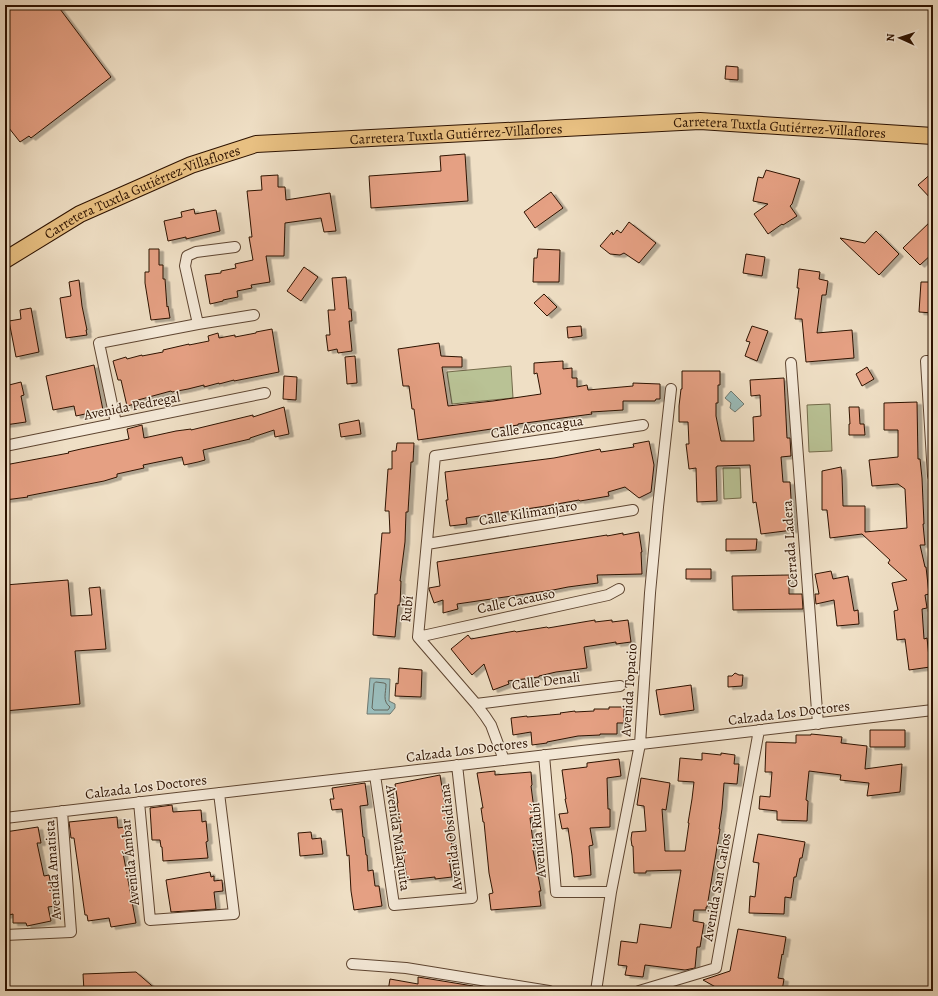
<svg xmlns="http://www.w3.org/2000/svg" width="938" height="996" font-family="Alegreya,serif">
	<defs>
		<filter id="shadow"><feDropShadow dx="4.5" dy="2.5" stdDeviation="0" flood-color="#0004"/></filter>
	</defs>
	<rect width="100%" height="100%" fill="#efdfc5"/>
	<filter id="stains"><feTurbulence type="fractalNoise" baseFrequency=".005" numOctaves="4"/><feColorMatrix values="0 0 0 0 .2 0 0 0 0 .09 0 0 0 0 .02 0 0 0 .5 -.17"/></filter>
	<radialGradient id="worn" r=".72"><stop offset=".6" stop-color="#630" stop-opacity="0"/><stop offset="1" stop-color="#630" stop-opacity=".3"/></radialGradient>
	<!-- green -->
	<path fill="#b9c295" stroke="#736a4a" d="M511,366L513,398L452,404L447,372Z
		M830,404L832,451L809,452L807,405Z
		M723,468H740L741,498L724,499Z"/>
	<!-- water -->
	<path fill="#9abcba" stroke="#6e7870" d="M731,391L744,404L735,412L730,408L731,403L725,398Z
		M370,678L390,679L389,701L395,704V708L390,714H367Z"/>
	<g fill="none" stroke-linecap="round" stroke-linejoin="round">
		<!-- shore -->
		<path stroke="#64675d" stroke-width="1" d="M376,682L384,683L386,684C386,693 382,701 390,707L388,710H374L372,708L374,684Z"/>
	</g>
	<!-- building -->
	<path fill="#e5a083" stroke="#2d1200" filter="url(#shadow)" d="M5,5H57L111,77L31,138L29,136L20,142L5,123Z
		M726,66L738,67V80L725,79Z
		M465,154L468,201L371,208L369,176L441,171L440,156Z
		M766,170L800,179L792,204L790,206L797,216L783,225L782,224L768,234L754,214L768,204L753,201L758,177L763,178Z
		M933,172V201L918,185Z
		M278,175V187H285L286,200L330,193L336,231L324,232L321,218L285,223L284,256H266L270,282L251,285L252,288L237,291L238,297L223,300V301L210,304L205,275L221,273V271L236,268L235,264L253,260L249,237H252L247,191L262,190L261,176Z
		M551,192L563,208L535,228L524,212Z
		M194,209L195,214L216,210L220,231L186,239V237L168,241L164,221L182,217L181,212Z
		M933,219V253L920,265L903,248Z
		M629,222L656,243L639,263L624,253L620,255L610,254L600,246L612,232L613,235L617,230L621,233Z
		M876,231L899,254L879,275L840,238L865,243Z
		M149,249H159V265H163V279H165L167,307L168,306L170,318L151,320L145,283V272H149Z
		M538,249L560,250L559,282H533L534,258H537Z
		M746,254L765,257L762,276L743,273Z
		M304,267L318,277L301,301L287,291Z
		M799,269L820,272L819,279L828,281L826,295H822L817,333L852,330L854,358L806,362L802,319H795L799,288H797Z
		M346,277L349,309H351L352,321H349L352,351L338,353L337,349L328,351L326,335H330L328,310H335L332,278Z
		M79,280L82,306L87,330H86L87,335L66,338L60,298L71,296L69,282Z
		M921,282H933V313L919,312Z
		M544,294L557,307L547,316L534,303Z
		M31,308L39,352L16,357L9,321L21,319L20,310Z
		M581,326L582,336L568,338L567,327Z
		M752,326L768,331L757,361L745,356L750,342L746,341Z
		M272,329L279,372L234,381V380L219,384V383L204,387V385L188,389L172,392L171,391L138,400L139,403L127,406L121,380H118L113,361L126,357L127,359L142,355V356L163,352V350L189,344V345L209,341L208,336L218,333L219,338L235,335V337L256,333V332Z
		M439,343L441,356L462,357V367H442L448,406L493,401L541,394L537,373L534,374V363L563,361V369L572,368V378H577V387L587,385L588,390L633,386V383L660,384V399H656L655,401H623V410L591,412L592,414L577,416L518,424V425L418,440L414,409H412L409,386H403L398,349Z
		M355,356L357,383L347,384L345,357Z
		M94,365L103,410L76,416L74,406L53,410L46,376Z
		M867,367L874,379L862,386L856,374Z
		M682,371H720V385H718V403H716V416L721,441H754L753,417L761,416L760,395L751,396L750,380L784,378L787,438H790L791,456L781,457L783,482H790L793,530L761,534L756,502L753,503L750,465L717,466V467H716L717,501L697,502L696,468L689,469L686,444H689L688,422H679V406L681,389H682Z
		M284,376L297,377L296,400L283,399Z
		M21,382L24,395L21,396L26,422L5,425V386Z
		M917,402L918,459H920L922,478L924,524H923L925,545H920L925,567H926L929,594L925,595L927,608L922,609L924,639L927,638L930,667L909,670L905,639L897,640L894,611L898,610L892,583L907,580L888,563L890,560L862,534L830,538L827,510H822V471L841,467L842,476L843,506H865V532L907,528L905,489L898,484L872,486L869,460L898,457V430H884V403Z
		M284,407L289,434L275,437L274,430L250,438V439L203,450L205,460L198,462L184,465L182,457L143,465L144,468L117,474V477L104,481L27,496L28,497L5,500V465L69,453L68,452L81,449L129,439L127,429L142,425L144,438L176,431L191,429V430L253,415V417Z
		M849,407H859L860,424H864L865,435H849V424H850Z
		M359,420L361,434L341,437L339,424Z
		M649,441L654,465L651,492L639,498L625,487L608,492L609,496L580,501L579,500L546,506L466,518L467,524L450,526L446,500H448L445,472L554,458L600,449L601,452L634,447L633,444Z
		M397,443H414L413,462H411L408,512H406L405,542L400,581H401L400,605H398L395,637L373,635L375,594H377L382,533H390L389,511H385L388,469H392V451H396Z
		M639,532L642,552H641L642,574L597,575L598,583L568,587L553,590L457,604L458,609L443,613V600L434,603L429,589V588L440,586L437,562L607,535V536L623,533V535Z
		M726,539H757L756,550L726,551Z
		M686,569H711V579H686Z
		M831,571L833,579L848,576L854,611L858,610L859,624L837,626L834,600L816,604L815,594H819L815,574Z
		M789,575V594H802L803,609L733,610L732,576Z
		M68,580L71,616L92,615L89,588L100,587L106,649L75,651L80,704L5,711V585Z
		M595,620V622L612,620V622L628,620L631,642L616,644V642L584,647L587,668L556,672L539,676V677L508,681L509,684L493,690L484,664L472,675L451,649L468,635L471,639L515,631L516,632L547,627L548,628Z
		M399,668L422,670L421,697L395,696L396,683L398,684Z
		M735,673L739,675H743L742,686L728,687V676H732Z
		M691,685L694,710L660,715L656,690Z
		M609,707H624V723H617V734H600V735L578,736L547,742V743L532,745L531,732L513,735L511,718L527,716V717L561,714L560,713L575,711V712L594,711V709H609Z
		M870,730H905V747H870Z
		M811,734L842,737L841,743L867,746L865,769L902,764L900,792L867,796L869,783L840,780L841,775L809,771L806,800L808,801L807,821L777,820V811L759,809L760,796L770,797L772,772H765L766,742L796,743V735H811Z
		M702,753L721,755V753L735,755L734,764H739L737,784L724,783L722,809L719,829H720L707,907H706V910H694L693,921L704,923L700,947H697L695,968L685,970L645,965L643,977L625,975L627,966L618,965L621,941L637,943L640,924L671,928L681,870L646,871V873H634L633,846H632L631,839L632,832L646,831L644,806L637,805L641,778L670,783L666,810L662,809L665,851H685L689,823H688L692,799L694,782L678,781L680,758L702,760Z
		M619,759L621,776L607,778L608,809H610V827L590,828L593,845L589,846L591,875L574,877L572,855L568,828L562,829L559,814L568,813L565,799H566L562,770L587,767V763Z
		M495,771V775L531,772L532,785L531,786L535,817L530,818L534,850H533L541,891H539L541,906L491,910L489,894L493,893L489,873L484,822H483L481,808H483L477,773Z
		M440,775L446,812H447L450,827H449L452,846H453L455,859H449L452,877L435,879V877L407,880L400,832H401L397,803H398L395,784Z
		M365,783L368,805L360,806L363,837H364L366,855H367L368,871L373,870L375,886H379L382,906L354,910L351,891L349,855L347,856L342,809L332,810L330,799H334L332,788Z
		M172,805L173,812L201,810L202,822L206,821L208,841L206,842L208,858L163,861L162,847H161L160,840H152L150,808Z
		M117,817L118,828L125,827L126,837H128L129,852L123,853L136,923L111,927L109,918L88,921L87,915H85L74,838H71L69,822Z
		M38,827L41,843H37L44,876L49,875L55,906L48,907L51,921L27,926L26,923H13V914L5,916V832Z
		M311,832L312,839L321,838L323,854L300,856L298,833Z
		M758,834L805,842L802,858H800L796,877H794L791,898L785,897L784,914L749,913L750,896L755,897L759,863L753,862Z
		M210,872L211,877L214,876V881L222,880L223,891L214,892L216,909L171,912L166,880Z
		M738,929L786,937L783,955L782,954L778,978L784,979L782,991H726L721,990L703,980L730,971Z
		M136,972L158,991H84L83,974Z
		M418,977L473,986L472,991H388L390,979L418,984Z"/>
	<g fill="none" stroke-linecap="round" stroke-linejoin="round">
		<!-- street casing -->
		<g stroke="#5e4531" stroke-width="12">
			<path id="street" d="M198,324L185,266L187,256L196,252L235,247
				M933,361H926L933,476
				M791,363L818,724
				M116,423L99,343L198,324L254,315
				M5,446L265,393
				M427,544L633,510
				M418,637L608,595L619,589
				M476,704L620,686
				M544,755L556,892H611
				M504,760L491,725L485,716L476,704L418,637L435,456L643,425
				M375,775L394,905L472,898L457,765
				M139,802L150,920L234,914L219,793
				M5,818L933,710
				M5,935L71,932L62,811
				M352,964L406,968L549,991
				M596,991L611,892L640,744L650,593L658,507L671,389
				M639,991L716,968L759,730"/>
		</g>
		<!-- primary casing -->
		<g stroke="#2d1200" stroke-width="18">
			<g id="primary">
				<path id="s1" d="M5,260L80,214L191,165L256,144L700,121L933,136"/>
			</g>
		</g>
		<!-- street -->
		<use href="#street" stroke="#f5ead9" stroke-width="10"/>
		<!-- primary -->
		<use href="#primary" stroke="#e8c082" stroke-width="16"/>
	</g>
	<g text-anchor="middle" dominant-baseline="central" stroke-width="3" stroke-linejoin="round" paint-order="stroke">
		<!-- street labels -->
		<g font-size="14" fill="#2d1200" stroke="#f5ead9">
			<text stroke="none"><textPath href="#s1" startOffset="802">Carretera Tuxtla Gutiérrez-Villaflores</textPath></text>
			<text stroke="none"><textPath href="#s1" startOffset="478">Carretera Tuxtla Gutiérrez-Villaflores</textPath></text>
			<text stroke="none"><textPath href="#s1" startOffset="154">Carretera Tuxtla Gutiérrez-Villaflores</textPath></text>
			<text transform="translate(132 406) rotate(-11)">Avenida Pedregal</text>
			<text transform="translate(537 427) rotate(-8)">Calle Aconcagua</text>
			<text transform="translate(528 513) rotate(-9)">Calle Kilimanjaro</text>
			<text transform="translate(790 544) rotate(-94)">Cerrada Ladera</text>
			<text transform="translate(516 601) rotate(-12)">Calle Cacauso</text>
			<text transform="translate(407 609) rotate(-84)">Rubí</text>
			<text transform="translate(546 681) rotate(-7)">Calle Denali</text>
			<text transform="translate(629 690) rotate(-86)">Avenida Topacio</text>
			<text transform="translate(789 713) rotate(-7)">Calzada Los Doctores</text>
			<text transform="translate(467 750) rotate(-7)">Calzada Los Doctores</text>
			<text transform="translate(146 787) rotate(-7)">Calzada Los Doctores</text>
			<text transform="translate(451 837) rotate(-97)">Avenida Obsidiana</text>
			<text transform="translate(398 838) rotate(82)">Avenida Malaquita</text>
			<text transform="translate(538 840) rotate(-95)">Avenida Rubí</text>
			<text transform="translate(130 862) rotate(-96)">Avenida Ámbar</text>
			<text transform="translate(53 870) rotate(-94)">Avenida Amatista</text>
			<text transform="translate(717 887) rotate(-80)">Avenida San Carlos</text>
		</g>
	</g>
	<!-- margin -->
	<rect width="938" height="996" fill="none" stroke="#efdfc5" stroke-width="20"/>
	<rect x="6" y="6" width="926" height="984" fill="none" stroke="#2d1200" stroke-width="2"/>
	<rect x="10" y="10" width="918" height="976" fill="none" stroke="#2d1200"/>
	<!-- north arrow -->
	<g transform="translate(900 38) rotate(273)" stroke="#f5ead9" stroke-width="3" paint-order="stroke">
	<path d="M0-3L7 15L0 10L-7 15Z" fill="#2d1200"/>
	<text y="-6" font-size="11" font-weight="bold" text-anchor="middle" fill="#2d1200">N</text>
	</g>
	<rect width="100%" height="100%" filter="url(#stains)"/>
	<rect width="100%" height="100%" fill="url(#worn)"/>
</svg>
